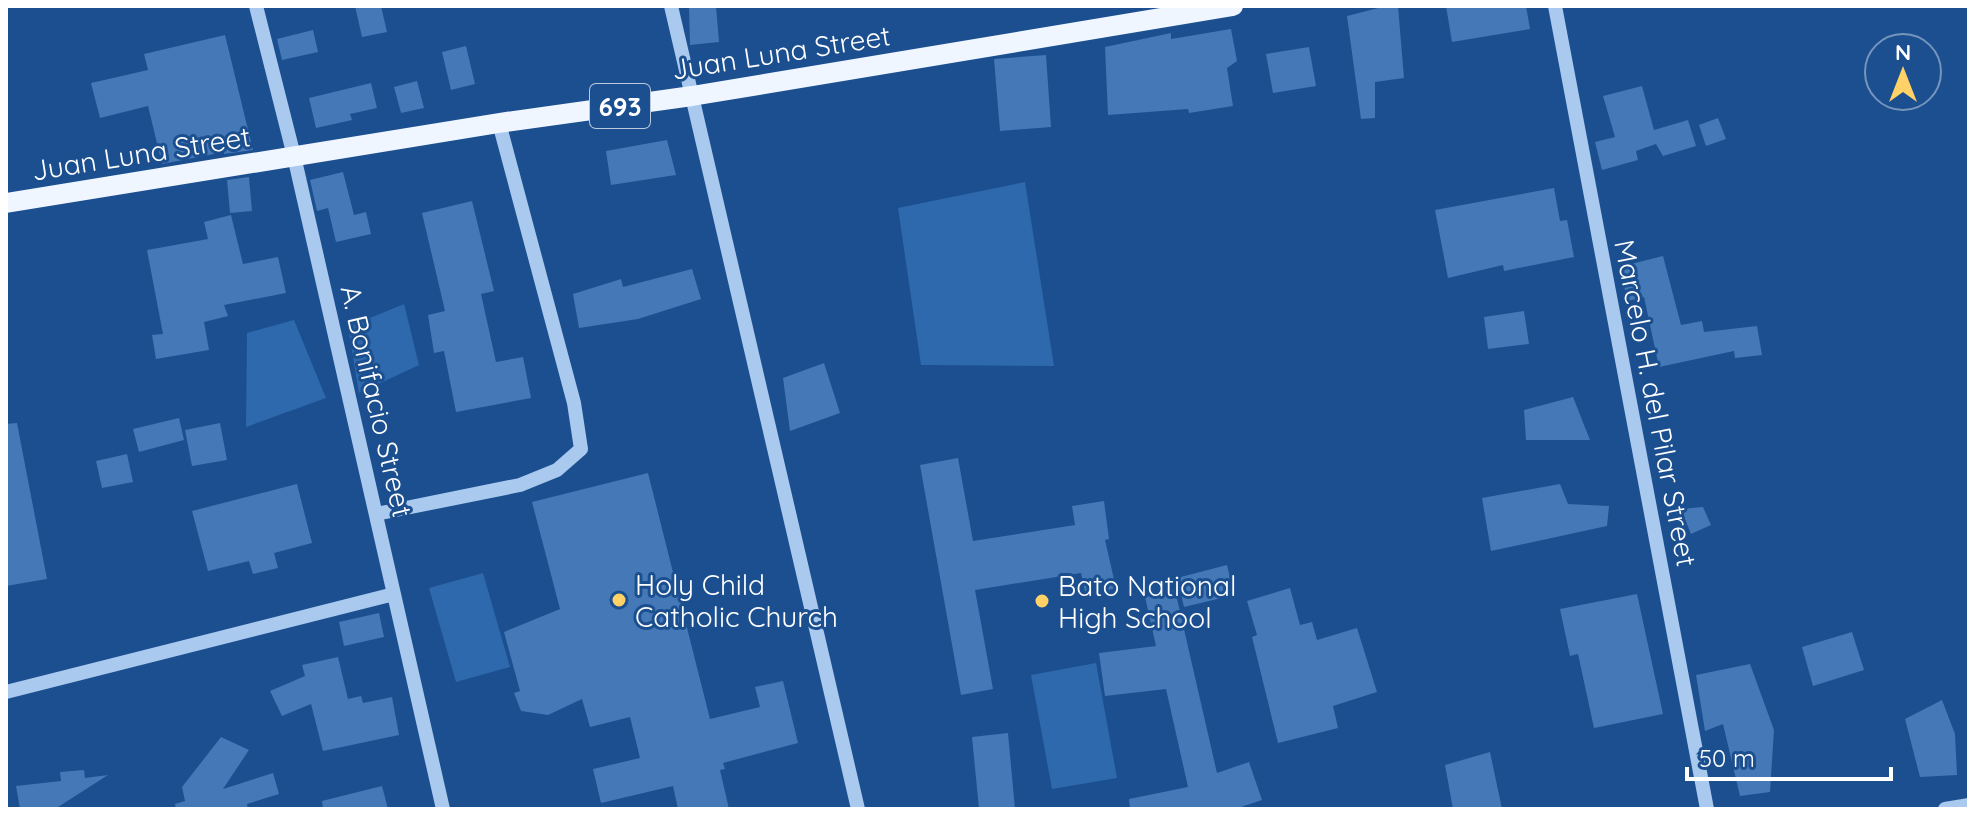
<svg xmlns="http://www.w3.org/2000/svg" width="1975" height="815" font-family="Quicksand,sans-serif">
	<rect width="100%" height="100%" fill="#1b4f8f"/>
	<!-- green -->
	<path fill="#2e69ad" d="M1025,182L1054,366L921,365L898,208Z
		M404,304L419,365L359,393L348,327Z
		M294,320L326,398L246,427L247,333Z
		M483,573L510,667L456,682L429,588Z
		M1096,663L1117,778L1052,789L1031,675Z"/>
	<!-- building -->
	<path fill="#4478b7" d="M355,6H381L387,32L362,37Z
		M689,6H716L719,42L690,45Z
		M1386,6H1398L1404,78L1375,82V118L1361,119L1347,16Z
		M1446,6H1526L1530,29L1452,42Z
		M1231,29L1237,61L1227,68L1233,106L1189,113L1188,109L1108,115L1105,47L1171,33V39Z
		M313,30L318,52L282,60L277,39Z
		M225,35L253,150L224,154V152L162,164L148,106L100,118L91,83L148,70L144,54Z
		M466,46L475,84L451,90L442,52Z
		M1309,47L1316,86L1273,93L1266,54Z
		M1046,55L1051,127L1000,131L994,59Z
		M417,81L424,108L401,113L394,87Z
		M371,83L377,108L350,114L352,120L316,128L309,98Z
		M1642,86L1654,130L1688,120L1696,146L1663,156L1656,144L1636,151L1638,160L1602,170L1595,142L1615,137L1603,96Z
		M1718,118L1726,139L1706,146L1699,125Z
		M667,140L676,175L611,185L606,151Z
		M343,172L354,215L366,212L371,234L336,242L328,208L317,211L310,180Z
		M249,177L252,211L230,213L227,180Z
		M1554,188L1560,221L1567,220L1574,257L1504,271L1503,265L1448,278L1435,210Z
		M472,201L494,291L481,294L496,362L523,357L531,398L456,412L444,351L434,353L428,315L445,311L422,213Z
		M231,215L243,264L278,257L286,293L224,305L228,316L204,322L209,350L156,359L152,335L163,334L147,250L208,239L204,222Z
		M1663,256L1681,325L1702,321L1704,332L1757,326L1762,355L1735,358L1734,351L1659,367L1644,297L1628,301L1619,267Z
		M692,269L701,299L638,319L579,328L573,294L621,279L623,287Z
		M1524,311L1529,344L1488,349L1484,317Z
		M824,363L840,413L790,431L783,378Z
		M1573,397L1590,440H1526L1524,410Z
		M179,418L184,440L139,452L133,429Z
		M17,423L47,579L6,586V424Z
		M220,423L227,460L192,466L185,430Z
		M127,454L133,482L102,488L96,461Z
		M958,458L973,541L1075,525L1072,506L1104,501L1109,539L1105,540L1116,588L1086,596L1081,573L975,590L993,689L961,695L920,465Z
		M648,473L710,719L760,707L755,687L783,681L798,743L723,763L725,769L720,770L729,809H678L673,786L601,803L593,769L640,758L630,717L590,727L582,699L548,715L521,711L514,693L520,691L504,632L560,609L532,502Z
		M297,484L312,543L274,553L278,568L253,574L249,561L208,571L192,511Z
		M1560,484L1568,504L1609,506L1607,526L1491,551L1482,498Z
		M1703,507L1711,525L1691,534L1681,509Z
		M1227,565L1234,595L1184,607L1177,578Z
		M1290,588L1300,625L1312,622L1317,640L1357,628L1377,692L1333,706L1338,728L1278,743L1252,637L1257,635L1247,601Z
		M1175,590L1217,773L1249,762L1262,800L1235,809H1130L1129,799L1188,787L1166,689L1105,696L1099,653L1156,646L1145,597Z
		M1637,594L1663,714L1594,728L1578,654L1570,656L1560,609Z
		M379,613L384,637L344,646L339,622Z
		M1852,632L1864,670L1813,686L1802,647Z
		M338,657L348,699L361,696L363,703L392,697L399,735L323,751L311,704L282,716L270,691L305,676L302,665Z
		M1750,664L1774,730L1770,792L1740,796L1723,724L1705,731L1696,675Z
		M1942,700L1955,734L1957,775L1920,777L1905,719Z
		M1008,733L1015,809H979L972,737Z
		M221,737L249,750L223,789L273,773L279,794L247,804L248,809H176L175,804L185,801L182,787Z
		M1490,752L1502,809H1453L1445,765Z
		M84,770L85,778L108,775L55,809H20L16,786L61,781L60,772Z
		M382,786L388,809H323L322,801Z"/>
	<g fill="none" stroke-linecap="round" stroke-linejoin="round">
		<!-- minor -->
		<path stroke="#a9c9ee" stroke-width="14" d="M256,6L294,156L443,809
			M671,6L858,809
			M1555,6L1707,809
			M376,514L520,485L557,470L581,449L574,403L499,123
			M6,692L394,594
			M1945,809L1969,805"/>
		<!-- major -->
		<path stroke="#f0f6ff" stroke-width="20" d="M6,203L499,123L692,96L1233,6"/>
	</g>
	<!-- markers -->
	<g fill="#ffd166" stroke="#1b4f8f" stroke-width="3">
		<circle cx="619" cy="600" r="8"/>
		<circle cx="1042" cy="601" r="8"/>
	</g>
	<g text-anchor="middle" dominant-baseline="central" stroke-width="6" stroke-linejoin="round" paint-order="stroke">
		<!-- shield labels -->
		<rect fill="#1b4f8f" stroke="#bbcadd" stroke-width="2" x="590" y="84" width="60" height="44" rx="6"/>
		<g font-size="26" font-weight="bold" fill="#fff">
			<text x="620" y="106">693</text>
		</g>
		<!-- street labels -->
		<g font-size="28" fill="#fff" stroke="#1b4f8f">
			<text transform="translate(781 52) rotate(-9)">Juan Luna Street</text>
			<text transform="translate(141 153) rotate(-9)">Juan Luna Street</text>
			<text transform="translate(377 401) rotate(77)">A. Bonifacio Street</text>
			<text transform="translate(1656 403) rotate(79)">Marcelo H. del Pilar Street</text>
		</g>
		<!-- poi labels -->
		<g font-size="28" fill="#fff" stroke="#1b4f8f" text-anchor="start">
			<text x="635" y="584">Holy Child<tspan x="635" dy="32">Catholic Church</tspan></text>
			<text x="1058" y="585">Bato National<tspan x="1058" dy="32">High School</tspan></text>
		</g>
	</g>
	<!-- border -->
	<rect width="1975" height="815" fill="none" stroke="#ffffff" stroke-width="16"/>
	<!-- north arrow -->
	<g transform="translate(1903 72)"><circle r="38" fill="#1b4f8f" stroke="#7695bc" stroke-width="2"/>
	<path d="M0-6L14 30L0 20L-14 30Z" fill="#ffd166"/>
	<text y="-12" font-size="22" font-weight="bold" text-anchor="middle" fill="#ffffff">N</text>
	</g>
	<!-- scale -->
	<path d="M1687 767v12h204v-12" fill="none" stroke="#ffffff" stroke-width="4"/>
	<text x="1699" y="767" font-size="24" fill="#ffffff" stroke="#1b4f8f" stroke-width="6" paint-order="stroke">50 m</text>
</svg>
